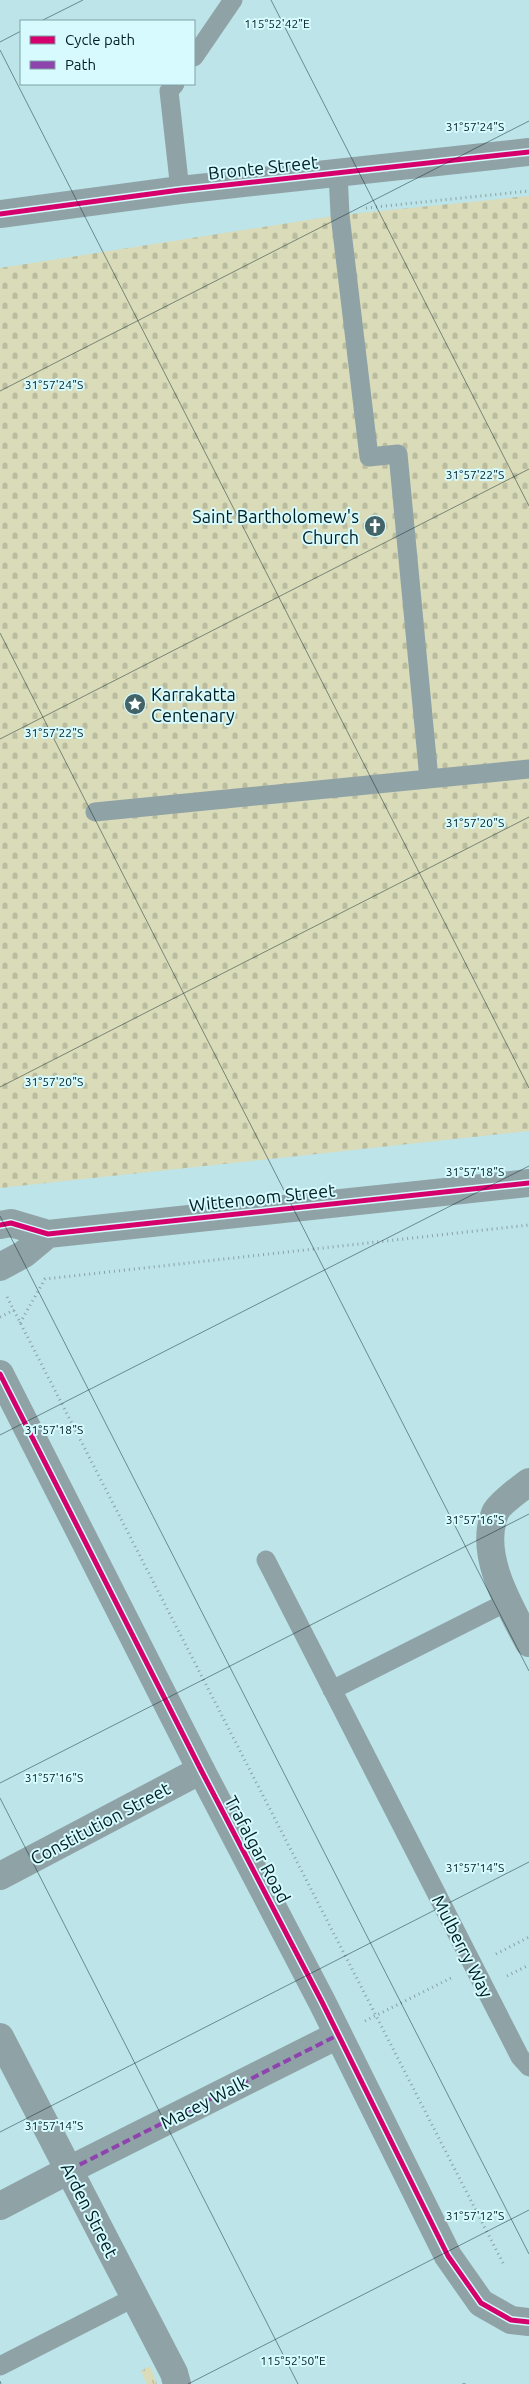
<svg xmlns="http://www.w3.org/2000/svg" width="529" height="2384" font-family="Ubuntu,sans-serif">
	<defs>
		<pattern id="grass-tufts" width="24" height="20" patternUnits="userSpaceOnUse" patternTransform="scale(1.25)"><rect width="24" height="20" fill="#dadbb9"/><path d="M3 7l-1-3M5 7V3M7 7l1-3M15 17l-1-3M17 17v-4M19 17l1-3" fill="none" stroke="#b9bc9f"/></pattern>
		<pattern id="cemetery-stones" width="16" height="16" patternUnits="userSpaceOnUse" patternTransform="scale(1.25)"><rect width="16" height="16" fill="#dadbb9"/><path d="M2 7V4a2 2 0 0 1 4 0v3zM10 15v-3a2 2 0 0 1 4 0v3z" fill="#b9bc9f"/></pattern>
	</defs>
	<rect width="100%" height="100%" fill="#bce4e9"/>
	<!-- grass -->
	<path fill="url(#grass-tufts)" d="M150,2366L157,2384H147L141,2371Z"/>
	<!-- cemetery -->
	<path fill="url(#cemetery-stones)" d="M529,196V1131L0,1188V268L340,215Z"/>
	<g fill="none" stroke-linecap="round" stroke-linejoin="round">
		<!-- path -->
		<path stroke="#8ba1a3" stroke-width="3" stroke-dasharray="1 4" stroke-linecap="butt" d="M366,208L529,191
			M7,1297L504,2265
			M0,1317L14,1310
			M20,1323L45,1279L529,1225
			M496,1954L529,1937
			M507,1976L529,1965
			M365,2021L451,1978
			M464,2383V2384"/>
		<!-- service -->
		<path stroke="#8fa3a7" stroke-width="19" d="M194,57L233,0
			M175,84L169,91L180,190
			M338,172L340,215L369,457L398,454L429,779
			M95,812L529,769
			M266,1560L520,2057L529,2067
			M332,1690L507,1602
			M0,2366L135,2297"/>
		<!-- pedestrian -->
		<path stroke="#8fa3a7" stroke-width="28" d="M69,2170L338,2035"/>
		<!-- minor -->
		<path stroke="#8fa3a7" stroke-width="28" d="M0,214L180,190L529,152
			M0,1225L11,1223L48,1234L529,1183
			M0,1267L24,1254L48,1234
			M529,1482C521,1488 498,1505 495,1513C478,1555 510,1607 529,1643
			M0,1876L201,1770
			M0,2037L174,2373L177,2384
			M0,2206L69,2170"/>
		<!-- tertiary -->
		<path stroke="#8fa3a7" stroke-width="28" d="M0,1374L201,1770L322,2002L448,2256L481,2303L511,2320L529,2322"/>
		<!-- quiet -->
		<path stroke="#8e44ad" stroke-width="4" stroke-dasharray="8 4" stroke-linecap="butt" d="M69,2170L338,2035"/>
		<!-- cycleway casing -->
		<g stroke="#d6fafe" stroke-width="8">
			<path id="cycleway" d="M0,214L180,190L529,152
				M0,1225L11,1223L48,1234L529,1183
				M0,1374L201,1770L322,2002L448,2256L481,2303L511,2320L529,2322"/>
		</g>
		<!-- cycleway -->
		<use href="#cycleway" stroke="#d6006c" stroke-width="5"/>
	</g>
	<!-- ticks -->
	<path fill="none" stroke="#001f22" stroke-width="1" stroke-opacity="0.45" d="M271,0L529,506M41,21L83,0M0,42L21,31M0,50L529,1088M0,391L529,121M0,633L529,1671M0,739L529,469M0,1087L529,817M0,1216L529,2254M0,1435L529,1166M0,1783L529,1514M0,1798L298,2384M0,2132L529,1862M0,2381L1,2384M188,2384L529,2210"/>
	<!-- icons -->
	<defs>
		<g id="church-disc" transform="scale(1.125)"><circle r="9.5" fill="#426468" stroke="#d6fafe"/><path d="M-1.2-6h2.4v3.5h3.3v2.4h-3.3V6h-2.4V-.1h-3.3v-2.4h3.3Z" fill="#fff"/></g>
		<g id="sight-disc" transform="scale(1.125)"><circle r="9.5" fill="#426468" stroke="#d6fafe"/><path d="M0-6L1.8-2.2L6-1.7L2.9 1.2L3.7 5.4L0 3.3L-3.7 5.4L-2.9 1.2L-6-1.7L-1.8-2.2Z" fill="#fff"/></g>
	</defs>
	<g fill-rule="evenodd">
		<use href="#church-disc" x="375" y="526"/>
		<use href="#sight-disc" x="135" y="704"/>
	</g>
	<g text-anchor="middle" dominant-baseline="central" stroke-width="4" stroke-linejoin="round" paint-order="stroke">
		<!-- street labels -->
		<g font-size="18" fill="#001f22" stroke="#d6fafe">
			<text transform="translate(263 167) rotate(-6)">Bronte Street</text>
			<text transform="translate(262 1197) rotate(-6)">Wittenoom Street</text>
			<text transform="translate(100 1823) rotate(-28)">Constitution Street</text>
			<text transform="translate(258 1849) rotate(62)">Trafalgar Road</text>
			<text transform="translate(463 1946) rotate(63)">Mulberry Way</text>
			<text transform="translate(204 2102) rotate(-27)">Macey Walk</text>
			<text transform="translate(90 2210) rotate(63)">Arden Street</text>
		</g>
		<!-- poi labels -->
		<g font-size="18" fill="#001f22" stroke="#d6fafe" text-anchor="end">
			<text x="359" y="516">Saint Bartholomew's<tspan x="359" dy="21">Church</tspan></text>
			<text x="151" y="694" text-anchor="start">Karrakatta<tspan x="151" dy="21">Centenary</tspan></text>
		</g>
	</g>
	<g font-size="12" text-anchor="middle" fill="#001f22" stroke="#d6fafe" stroke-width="4" stroke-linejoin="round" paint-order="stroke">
		<text x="277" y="28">115°52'42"E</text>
		<text x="475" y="131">31°57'24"S</text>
		<text x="54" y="389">31°57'24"S</text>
		<text x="475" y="479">31°57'22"S</text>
		<text x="54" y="737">31°57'22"S</text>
		<text x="475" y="827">31°57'20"S</text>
		<text x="54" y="1086">31°57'20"S</text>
		<text x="475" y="1176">31°57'18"S</text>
		<text x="54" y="1434">31°57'18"S</text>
		<text x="475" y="1524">31°57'16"S</text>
		<text x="54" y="1782">31°57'16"S</text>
		<text x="475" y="1872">31°57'14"S</text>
		<text x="54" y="2130">31°57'14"S</text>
		<text x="475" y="2220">31°57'12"S</text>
		<text x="293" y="2365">115°52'50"E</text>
	</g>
	<!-- legend -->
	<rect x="20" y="20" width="175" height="65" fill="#d6fafe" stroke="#80a2a6"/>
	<rect x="30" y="36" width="25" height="8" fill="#d6006c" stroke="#80a2a6"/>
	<text x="65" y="45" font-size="15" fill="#001f22">Cycle path</text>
	<rect x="30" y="61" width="25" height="8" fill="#8e44ad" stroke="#80a2a6"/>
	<text x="65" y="70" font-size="15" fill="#001f22">Path</text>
</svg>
